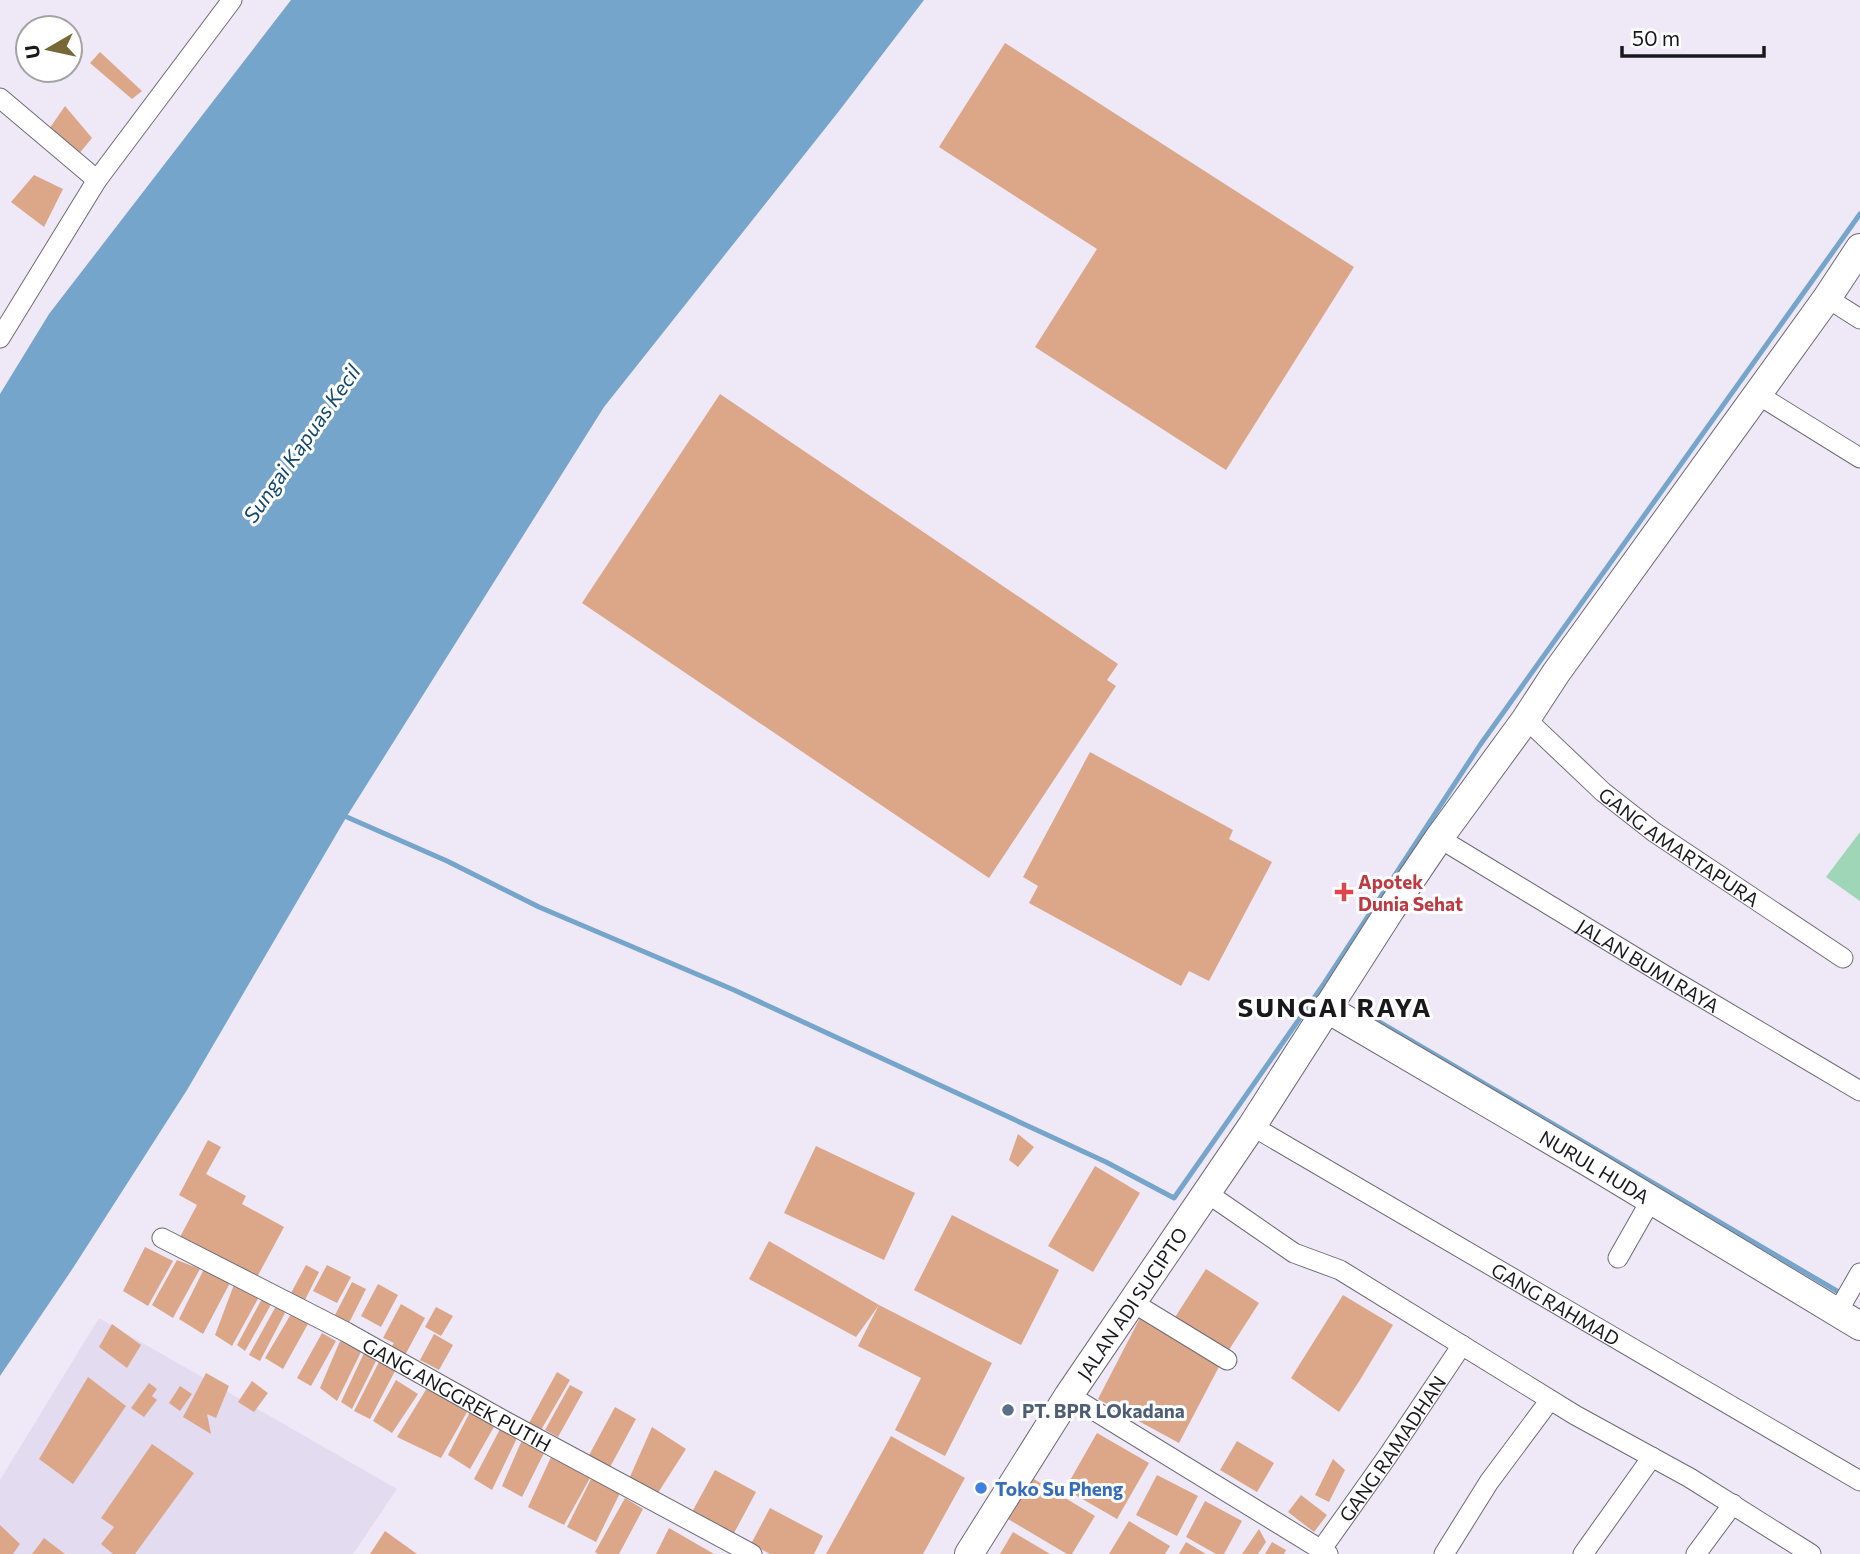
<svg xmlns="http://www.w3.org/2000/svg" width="1860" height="1554" font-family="Commissioner,sans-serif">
	<rect width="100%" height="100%" fill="#eee8f7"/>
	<!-- built -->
	<path fill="#e3dbf0" d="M99,1318L397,1489L353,1554H0V1480Z"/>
	<!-- green -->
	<path fill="#a0d6b8" d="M1860,832V901L1826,877Z"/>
	<!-- water -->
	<path fill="#76a5cb" d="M291,0H924L839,111L604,407L347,816L187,1090L73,1268L0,1376V394L49,314Z"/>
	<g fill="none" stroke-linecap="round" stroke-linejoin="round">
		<!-- stream -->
		<path stroke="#76a5cb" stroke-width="5" d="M340,814L447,861L539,907L734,990L1106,1162L1174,1198L1321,988L1480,745L1860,214
			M1359,1010L1842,1294"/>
	</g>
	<!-- building -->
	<path fill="#dca789" d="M1005,43L1354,267L1226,470L1035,347L1097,249L939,147Z
		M100,52L142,91L132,99L90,63Z
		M65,106L92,138L78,155L47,132Z
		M34,175L63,189L44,227L11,202Z
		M720,394L1118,664L1107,680L1116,686L989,878L582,603Z
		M1090,752L1233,830L1229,839L1272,862L1209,981L1189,971L1181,986L1029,903L1038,886L1023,877Z
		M1018,1134L1034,1147L1018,1167L1009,1160Z
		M208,1140L221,1147L206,1174L246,1196L242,1204L284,1227L256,1279L180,1237L197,1205L179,1195Z
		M816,1146L915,1193L884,1260L784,1213Z
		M1095,1166L1140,1193L1093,1272L1048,1246Z
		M952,1215L1059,1270L1021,1345L914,1290Z
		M769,1241L879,1305L856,1337L749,1279Z
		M145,1247L173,1261L148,1306L123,1291Z
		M177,1260L200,1269L173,1318L152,1305Z
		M306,1265L319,1272L304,1302L290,1295Z
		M327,1265L351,1277L337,1303L313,1291Z
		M205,1267L231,1281L203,1334L179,1319Z
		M1206,1269L1259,1303L1225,1356L1172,1322Z
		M235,1282L260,1295L232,1346L215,1335Z
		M352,1282L366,1289L349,1323L335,1315Z
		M378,1284L398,1295L381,1327L361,1316Z
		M264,1295L273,1301L245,1351L237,1345Z
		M1343,1295L1393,1325L1360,1380L1339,1412L1291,1378Z
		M401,1304L425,1318L404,1357L390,1349L394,1343L383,1338Z
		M879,1305L992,1363L945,1456L895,1430L921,1378L858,1346Z
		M276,1306L285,1313L260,1361L249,1355Z
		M436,1307L453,1316L441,1336L425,1327Z
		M291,1314L309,1322L283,1369L265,1358Z
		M1140,1318L1222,1361L1179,1443L1098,1399Z
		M112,1324L141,1345L127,1368L99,1347Z
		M322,1333L336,1341L311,1386L297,1378Z
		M434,1334L453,1345L439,1370L420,1360Z
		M340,1341L361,1352L337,1401L320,1388Z
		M364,1353L376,1361L352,1409L341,1402Z
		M380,1360L396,1369L370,1419L354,1411Z
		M557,1372L570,1380L541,1430L529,1423Z
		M206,1373L229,1386L216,1418L207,1414L211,1434L183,1417Z
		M88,1377L126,1406L73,1484L39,1459Z
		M396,1380L418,1394L392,1433L373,1421Z
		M252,1381L268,1393L254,1412L238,1402Z
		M149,1383L157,1389L152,1396L157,1400L144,1417L131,1408Z
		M570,1385L583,1392L558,1437L545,1430Z
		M180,1386L192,1394L180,1411L169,1403Z
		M427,1388L467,1412L441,1458L397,1437Z
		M615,1407L636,1419L609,1469L588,1457Z
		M470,1412L495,1425L470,1469L448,1455Z
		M652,1427L686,1449L656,1496L629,1479Z
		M500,1429L517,1438L492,1490L474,1479Z
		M1097,1433L1149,1463L1117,1519L1065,1489Z
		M891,1436L965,1478L923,1554H826Z
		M522,1440L545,1451L522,1497L502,1486Z
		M1237,1441L1274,1463L1257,1492L1220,1470Z
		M152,1444L194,1473L135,1554H113L101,1544L114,1527L101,1518Z
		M552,1455L590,1478L564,1525L528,1507Z
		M1333,1459L1345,1470L1329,1502L1315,1495Z
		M715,1470L756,1492L733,1535L692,1512Z
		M593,1475L620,1493L596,1542L567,1527Z
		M1157,1475L1198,1496L1177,1536L1136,1515Z
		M1032,1478L1095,1516L1072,1554H1067L1008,1519Z
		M1301,1495L1327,1515L1314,1532L1288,1512Z
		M625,1498L643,1509L619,1554H598L595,1552Z
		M1205,1501L1242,1521L1224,1554H1216L1186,1537Z
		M770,1508L823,1536L814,1554H770L751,1544Z
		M1129,1521L1170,1546L1165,1554H1109Z
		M0,1525L20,1544L13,1554H0Z
		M669,1528L714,1554H656Z
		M1259,1529L1266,1542L1258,1554H1242Z
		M385,1531L417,1554H370Z
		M1013,1532L1050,1554H1000Z
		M44,1538L65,1554H32Z
		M1186,1542L1206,1554H1179Z
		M1272,1542L1286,1550L1284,1554H1265Z"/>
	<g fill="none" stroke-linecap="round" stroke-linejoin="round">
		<!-- street casing -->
		<g stroke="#6f6a77" stroke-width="21">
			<g id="street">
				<path d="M0,98L97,180"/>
				<path d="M1827,298L1860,319"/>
				<path d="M0,338L97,180L232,0"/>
				<path d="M1757,394L1860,458"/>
				<path id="s1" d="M1526,719L1603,792L1654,832L1843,958"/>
				<path id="s2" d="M1439,838L1676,982L1860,1091"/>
				<path id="s3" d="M1252,1126L1860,1481"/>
				<path d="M1207,1193L1294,1253L1340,1270L1575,1415L1690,1478L1811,1554"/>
				<path id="s4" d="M162,1238L346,1332L503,1420L752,1554"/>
				<path d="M1618,1258L1651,1200"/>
				<path d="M1132,1302L1227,1360"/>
				<path d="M1837,1313L1860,1273"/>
				<path d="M1069,1395L1328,1554"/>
				<path id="s5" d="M1321,1550L1387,1457L1462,1345"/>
				<path d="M1444,1554L1489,1482L1550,1400"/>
				<path d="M1583,1554L1652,1457"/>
				<path d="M1696,1554L1733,1504"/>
			</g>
		</g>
		<!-- secondary casing -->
		<g stroke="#6f6a77" stroke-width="30">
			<g id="secondary">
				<path id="s6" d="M1326,1008L1595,1166L1860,1326"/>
				<path id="s7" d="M969,1554L1069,1395L1252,1126L1391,909L1439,838L1526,719L1556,673L1827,298L1860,248"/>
			</g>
		</g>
		<!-- street -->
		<use href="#street" stroke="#fff" stroke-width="19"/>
		<!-- secondary -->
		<use href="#secondary" stroke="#fff" stroke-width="28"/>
	</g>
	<!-- markers -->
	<path fill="#e0444e" stroke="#fff" stroke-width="2.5" d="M1340.5 881.5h7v7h7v7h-7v7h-7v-7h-7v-7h7z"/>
	<circle fill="#5c6f8a" stroke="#fff" stroke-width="2.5" cx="1008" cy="1410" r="7"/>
	<circle fill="#3f7fe0" stroke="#fff" stroke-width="2.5" cx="981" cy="1488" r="7"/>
	<g text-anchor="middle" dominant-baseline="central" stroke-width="6" stroke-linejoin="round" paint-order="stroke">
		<!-- street labels -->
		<g font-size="19" fill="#19181c" stroke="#fff">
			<text stroke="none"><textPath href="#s1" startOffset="200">GANG AMARTAPURA</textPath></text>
			<text stroke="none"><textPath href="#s2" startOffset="245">JALAN BUMI RAYA</textPath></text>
			<text stroke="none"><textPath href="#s6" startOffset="312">NURUL HUDA</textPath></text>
			<text stroke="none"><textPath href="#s7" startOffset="299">JALAN ADI SUCIPTO</textPath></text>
			<text stroke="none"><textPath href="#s3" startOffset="352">GANG RAHMAD</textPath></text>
			<text stroke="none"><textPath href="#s4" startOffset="334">GANG ANGGREK PUTIH</textPath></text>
			<text stroke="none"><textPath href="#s5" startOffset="124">GANG RAMADHAN</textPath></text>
		</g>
		<!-- health labels -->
		<g font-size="19" font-weight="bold" fill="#be3a42" stroke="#fff" text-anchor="start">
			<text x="1358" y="881">Apotek<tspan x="1358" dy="22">Dunia Sehat</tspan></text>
		</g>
		<!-- service labels -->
		<g font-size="19" font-weight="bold" fill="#4e5e75" stroke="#fff" text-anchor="start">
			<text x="1022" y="1410">PT. BPR LOkadana</text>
		</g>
		<!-- shop labels -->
		<g font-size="19" font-weight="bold" fill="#366cbe" stroke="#fff" text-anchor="start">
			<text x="995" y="1488">Toko Su Pheng</text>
		</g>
		<!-- water labels -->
		<g font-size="21" font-style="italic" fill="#11486d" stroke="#fff">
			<text transform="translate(301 443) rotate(-55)">Sungai Kapuas Kecil</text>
		</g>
		<!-- district labels -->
		<g font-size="26" font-weight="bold" letter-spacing="2" fill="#19181c" stroke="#fff">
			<text x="1335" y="1006">SUNGAI RAYA</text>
		</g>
	</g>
	<!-- north arrow -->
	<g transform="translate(49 49) rotate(261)"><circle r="33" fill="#ffffff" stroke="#a3a3a4" stroke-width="2"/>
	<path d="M0-5L12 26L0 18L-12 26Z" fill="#786836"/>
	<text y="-10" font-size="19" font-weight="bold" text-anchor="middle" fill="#19181c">U</text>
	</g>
	<!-- scale -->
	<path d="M1622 46v10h142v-10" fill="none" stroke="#19181c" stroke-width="3.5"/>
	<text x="1632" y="46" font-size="21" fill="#19181c" stroke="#ffffff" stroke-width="5" paint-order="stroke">50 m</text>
</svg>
